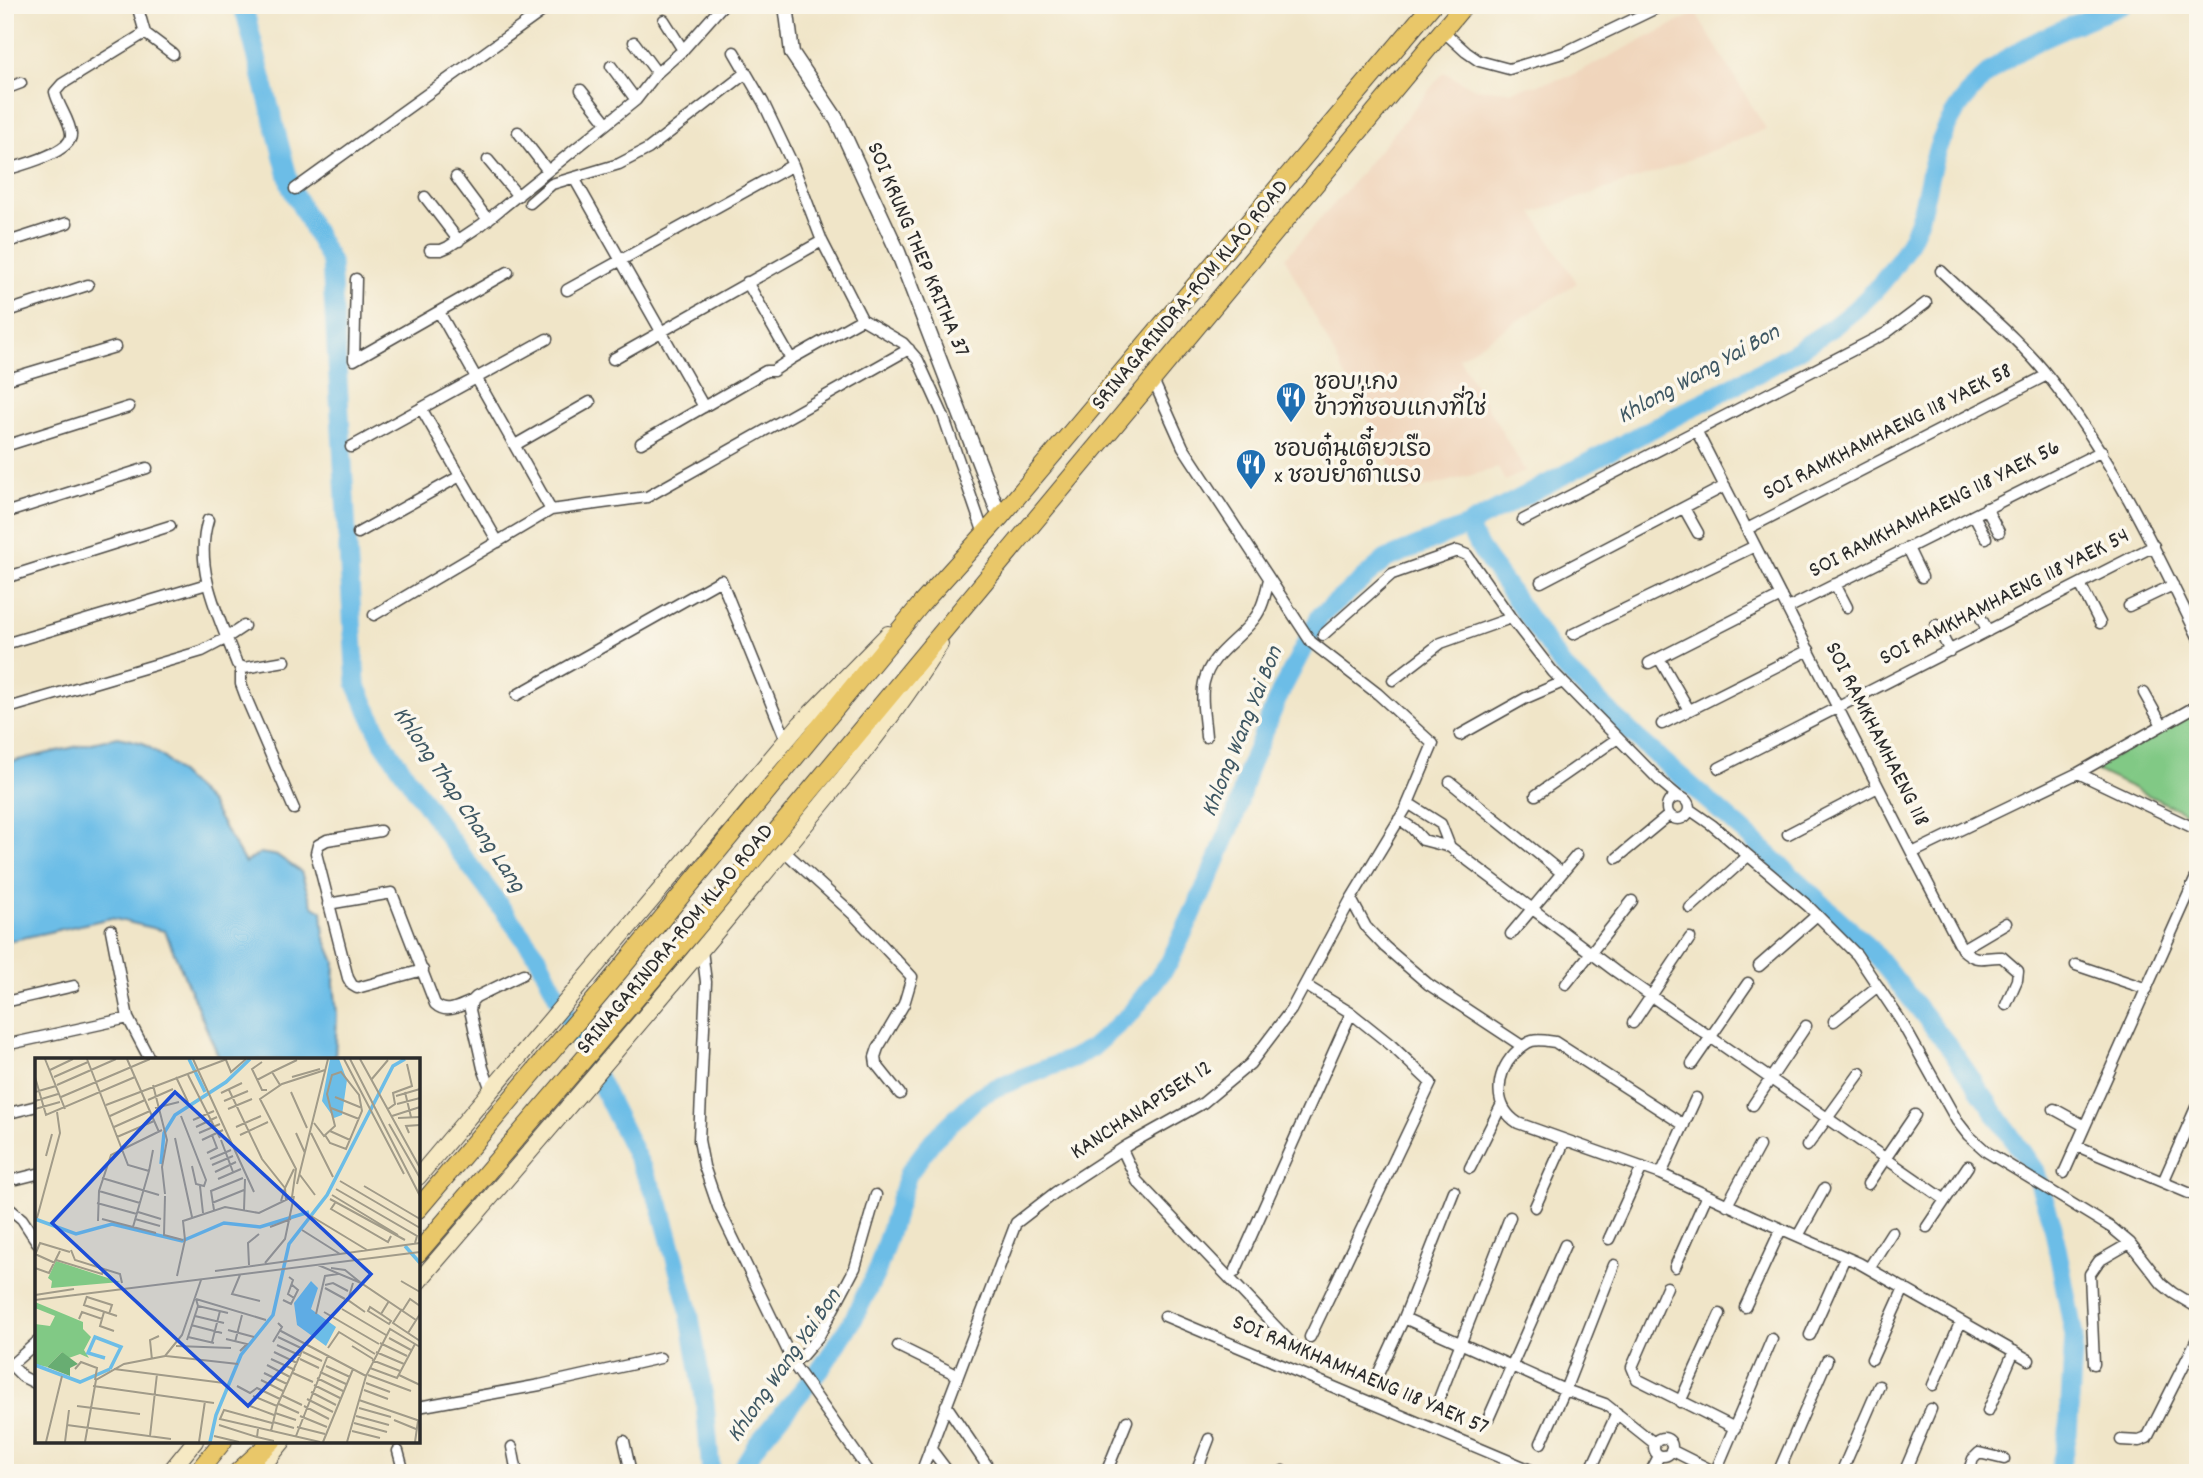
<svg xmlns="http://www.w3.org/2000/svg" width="2203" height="1478" font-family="Dekko,'Playpen Sans Thai',sans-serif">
	<rect width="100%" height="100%" fill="#fbf7ec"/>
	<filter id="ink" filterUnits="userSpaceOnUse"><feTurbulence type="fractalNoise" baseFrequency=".0143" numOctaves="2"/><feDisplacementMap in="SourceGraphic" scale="14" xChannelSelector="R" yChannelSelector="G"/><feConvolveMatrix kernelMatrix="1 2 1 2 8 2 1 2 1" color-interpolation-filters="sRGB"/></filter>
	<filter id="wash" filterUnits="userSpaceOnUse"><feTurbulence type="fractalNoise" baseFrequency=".00686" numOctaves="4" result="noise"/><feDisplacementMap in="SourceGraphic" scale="28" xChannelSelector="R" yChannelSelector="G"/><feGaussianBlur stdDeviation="1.57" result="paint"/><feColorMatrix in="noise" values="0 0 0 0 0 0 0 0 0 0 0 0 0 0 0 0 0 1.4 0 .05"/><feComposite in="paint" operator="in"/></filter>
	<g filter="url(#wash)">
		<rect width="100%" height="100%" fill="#f0e5c8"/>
		<!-- built -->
		<path fill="#f0d5bc" d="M1696,13L1766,129L1660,171L1533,213L1577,283L1459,358L1525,471L1505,481L1498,468L1405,493L1285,258L1343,194L1444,72L1473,88L1510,91L1568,77Z"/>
		<!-- green -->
		<path fill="#81c985" stroke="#567a58" stroke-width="2" d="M2198,710V819L2093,769Z"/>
		<!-- water -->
		<path fill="#6cbde7" stroke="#4c7489" stroke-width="2" d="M118,737L143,743L163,757L210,803L245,863L260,853L278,856L301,872L312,905L322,911L324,936L335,962L334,983L337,1014L335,1060H220L165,931L111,918L5,942V763Z"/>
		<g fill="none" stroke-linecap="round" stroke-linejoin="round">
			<!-- river -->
			<path stroke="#6cbde7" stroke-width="19" d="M241,5L246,16L291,188L331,262L356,684L383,742L444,831L538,957L660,1204L688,1306L705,1403L711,1473
				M1467,526L1481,550L1563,667L1639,740L1743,831L1870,948L1948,1045L2035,1171L2053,1226L2074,1336L2068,1434L2059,1473
				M739,1473L757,1444L822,1367L853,1320L877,1271L908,1174L933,1140L978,1097L995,1088L1073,1058L1092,1048L1131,1013L1169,963L1207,883L1234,819L1248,770L1280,693L1320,616L1386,559L1467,526L1760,372C1826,335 1890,296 1918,222C1928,195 1929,165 1941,140C1948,122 1959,105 1972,90C2010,45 2069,27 2123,5"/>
		</g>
	</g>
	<g filter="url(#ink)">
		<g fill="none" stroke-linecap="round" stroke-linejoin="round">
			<!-- minor casing -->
			<g stroke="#494743" stroke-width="13">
				<path id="minor" d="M137,5L145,33
					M664,20L683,50
					M1443,31L1466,52L1479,61L1509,69L1563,53L1663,5
					M634,42L657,73
					M734,52L763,102L793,165L822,241L862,319
					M611,66L636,100
					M5,89L21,83
					M581,90L607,123
					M518,132L548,171
					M488,160L518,196
					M5,170C19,166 73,152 71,134C70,120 58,106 55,92L62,84L145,33L173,54
					M456,177L488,220
					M574,178L704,407
					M295,189L551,5
					M425,197L459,241
					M530,203L552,184L619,164L648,149L746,73
					M5,243L67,223
					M430,250H441L448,247L481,225L636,100L657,73L683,50L723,5
					M1941,271C1976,305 2018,338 2048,376C2111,456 2154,546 2198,637
					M356,279L354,360L508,272
					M747,282L791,359
					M567,290L793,165
					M5,312L88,285
					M439,312L551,510
					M613,359L822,241
					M5,380L115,347
					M421,408L498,542
					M1696,430L1912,853L2078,773L2198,830
					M641,443L766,371H773L791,359L862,319L903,343L918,360L943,415L984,534
					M515,445L590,402
					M5,446L129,407
					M351,447L547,339
					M1684,508L1698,533
					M1986,508L1999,532
					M5,513L147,468
					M1974,515L1986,538
					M208,520C193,569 220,619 237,664L244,668L285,661
					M1523,520L1886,333L1926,303
					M1747,529L2047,375
					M358,533L460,476
					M1908,548L1922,577
					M5,578L170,526
					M1541,582L1725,486
					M1835,584L1847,607
					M2080,584L2100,623
					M2129,606L2173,585
					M1788,608L2102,451
					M1976,609L1988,631
					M374,615L551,510L647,497L909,349
					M1936,625L1950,651
					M1573,634L1755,546
					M1323,635L1392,574L1457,551L1467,555L1511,618L1553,672L1660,781L1679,797
					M5,644L207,584
					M1659,658L1689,710
					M1649,663L1781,596
					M241,667V684L247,700L294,809
					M1393,680L1441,643L1511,618
					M2144,693L2162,725
					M517,695L721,580L786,740
					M5,709L202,651L223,640L244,626
					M1662,724L1809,650
					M1460,735L1526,698L1563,682
					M1206,737C1205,720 1200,698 1204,682C1211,653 1237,642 1254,619C1263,608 1266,592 1269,579
					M1719,768L2154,546
					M2078,773L2198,705
					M1450,782L1562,873
					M1536,795L1618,738
					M1667 808a11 11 0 1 1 22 0a11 11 0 1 1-22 0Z
					M1408,803L1441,824L1450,847
					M1689,809L1712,825L1808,906L1857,955L1901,1021L1957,1121L1968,1135L1987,1152L2112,1228L2130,1243L2162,1284L2173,1293L2198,1308
					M1399,819L1412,828L1423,840L1450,847L1615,971L1944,1199
					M380,831L327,840L318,845L316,853L348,978L352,985L357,988L423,970
					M1788,834L1878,787
					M783,850L854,915L912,977L904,1004L878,1048L875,1057L876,1064L900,1094
					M1912,853L1962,949C1978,964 1983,956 2002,957L2018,971L2017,980L2006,1005
					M1617,858L1669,815
					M1351,899L1366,927L1385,947L1428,984L1522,1046
					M328,904L392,893L435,1004C447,1015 459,1006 472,1001
					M1690,908L1748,856
					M111,930L128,1018L150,1060
					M1511,934L1577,855
					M1962,949L2006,923
					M702,950L706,982L699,1140L704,1166L718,1207L796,1368L870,1473
					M2076,965L2147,989
					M1759,966L1817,915
					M1566,984L1632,901
					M1305,985L1351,1013L1391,1045L1431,1083L1310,1337
					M5,1002L74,986
					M1834,1021L1878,986
					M1633,1023L1690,938
					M5,1045L128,1018
					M1692,1064L1748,983
					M491,1090L483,1068L470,1010L472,1001L476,997L523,974
					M1753,1105L1806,1026
					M2054,1109L2085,1126
					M13,1112L37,1106
					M1684,1125L1555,1042C1548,1041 1539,1039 1532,1041C1525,1043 1519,1049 1514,1054C1495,1075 1493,1107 1518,1123L1661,1174L1752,1216L1859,1263L2029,1360
					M1807,1146L1860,1073
					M2077,1146L2198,1197
					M1122,1149L1137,1181L1294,1346
					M1470,1168L1502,1104
					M2064,1173L2198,873
					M1661,1174L1696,1098
					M17,1179L37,1174
					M2163,1182L2198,1103
					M1868,1184L1915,1115
					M5,1205L22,1219L37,1242
					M1727,1205L1759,1146
					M1535,1207L1565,1140
					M1927,1227L1968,1166
					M1798,1236L1824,1189
					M1609,1239L1642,1167
					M1675,1267L1707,1195
					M1869,1268L1892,1232
					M1235,1272L1351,1013
					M1667,1287L1632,1367L1637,1379L1735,1428
					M1745,1307L1781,1229
					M1165,1316L1538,1473
					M1404,1318L1565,1390L1605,1404L1654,1443
					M1810,1335L1845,1257
					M898,1346L957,1375
					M1872,1359L1904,1288
					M793,1361L801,1357L819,1336L855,1268L876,1195
					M2094,1364L2090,1274L2099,1261L2130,1243
					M11,1365L23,1377L37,1384
					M5,1366L11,1365L37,1342
					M1374,1383L1404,1318L1454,1191
					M1933,1385L1961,1321
					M1440,1396L1510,1217
					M1680,1402L1720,1314
					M946,1405L992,1473
					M418,1407L540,1385L660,1358
					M1988,1411L2014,1351
					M1489,1417L1565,1245
					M1654 1447a9 9 0 1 1 18 0a9 9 0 1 1-18 0Z
					M2121,1440L2139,1441L2147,1438L2198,1337
					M624,1441L631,1473
					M1541,1443L1565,1390L1614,1265
					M512,1447L517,1473
					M930,1448L949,1473
					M1671,1450L1717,1473
					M398,1451L404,1473
					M1593,1465L1617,1413
					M921,1473L1016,1223L1056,1192L1128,1145L1203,1103L1250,1064L1291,1010L1351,899L1406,808L1433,744L1378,694L1311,642L1183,447L1153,380
					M1106,1473L1127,1421
					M1196,1473L1209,1439
					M1282,1473L1283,1471
					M1650,1473L1659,1456
					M1715,1473L1772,1339
					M1778,1473L1827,1360
					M1841,1473L1879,1386
					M1904,1473L1931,1409
					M1968,1473L1973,1459L1979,1453L2004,1459"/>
			</g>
			<!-- tertiary casing -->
			<g stroke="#494743" stroke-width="17">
				<path id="tertiary" d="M786,5L792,53L837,120L898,252L1000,517"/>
			</g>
			<!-- secondary casing -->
			<g stroke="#494743" stroke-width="18">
				<path id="secondary" d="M418,1177L801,723L888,634
					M418,1282C533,1148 648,1015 760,879C823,803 888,728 940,644
					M169,1473L195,1441
					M257,1473L283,1441"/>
			</g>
			<!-- primary casing -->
			<g stroke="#494743" stroke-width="20">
				<path id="primary" d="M418,1209L600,994L922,603L1000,517L1432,5
					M418,1253L697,927L1464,5
					M197,1473L223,1441
					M237,1473L272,1441"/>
			</g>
			<!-- minor -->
			<use href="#minor" stroke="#fff" stroke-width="10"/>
			<!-- tertiary -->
			<use href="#tertiary" stroke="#fff" stroke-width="14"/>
			<!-- secondary -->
			<use href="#secondary" stroke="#f6e9c3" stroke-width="16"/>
			<!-- primary -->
			<use href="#primary" stroke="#e9c769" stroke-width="18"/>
		</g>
	</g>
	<!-- icons -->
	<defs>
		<g id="restaurant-pin" transform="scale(1.575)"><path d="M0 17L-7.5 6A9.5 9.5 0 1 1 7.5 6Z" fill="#1f6fb2" stroke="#fbf7ec"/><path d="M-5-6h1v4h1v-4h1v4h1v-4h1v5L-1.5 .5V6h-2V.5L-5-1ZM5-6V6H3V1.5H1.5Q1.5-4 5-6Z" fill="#fff"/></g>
	</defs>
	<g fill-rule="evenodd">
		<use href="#restaurant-pin" x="1291" y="397"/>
		<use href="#restaurant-pin" x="1251" y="464"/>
	</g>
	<g text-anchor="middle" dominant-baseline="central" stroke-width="7" stroke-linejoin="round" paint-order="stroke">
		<!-- street labels -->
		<g font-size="23" fill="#2b2b2b" stroke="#fbf7ec">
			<text transform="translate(917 250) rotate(67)">SOI KRUNG THEP KRITHA 37</text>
			<text transform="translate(1191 296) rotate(-50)">SRINAGARINDRA-ROM KLAO ROAD</text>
			<text transform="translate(1888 433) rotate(-27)">SOI RAMKHAMHAENG 118 YAEK 58</text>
			<text transform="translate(1935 510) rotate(-27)">SOI RAMKHAMHAENG 118 YAEK 56</text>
			<text transform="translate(2005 598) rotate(-27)">SOI RAMKHAMHAENG 118 YAEK 54</text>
			<text transform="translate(1876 735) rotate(63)">SOI RAMKHAMHAENG 118</text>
			<text transform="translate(676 940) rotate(-50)">SRINAGARINDRA-ROM KLAO ROAD</text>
			<text transform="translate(1142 1111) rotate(-33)">KANCHANAPISEK 12</text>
			<text transform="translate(1360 1376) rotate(23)">SOI RAMKHAMHAENG 118 YAEK 57</text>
		</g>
		<!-- poi labels -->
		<g font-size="23" fill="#2b2b2b" stroke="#fbf7ec" text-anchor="start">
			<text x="1314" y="384">ชอบแกง<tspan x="1314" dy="26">ข้าวที่ชอบแกงที่ใช่</tspan></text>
			<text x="1274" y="451">ชอบตุ๋นเตี๋ยวเรือ<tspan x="1274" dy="26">x ชอบยำตำแรง</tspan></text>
		</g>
		<!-- water labels -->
		<g font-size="24" font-style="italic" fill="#3e5763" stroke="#fbf7ec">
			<text transform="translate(1699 375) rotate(-29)">Khlong Wang Yai Bon</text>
			<text transform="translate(1243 732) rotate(-68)">Khlong Wang Yai Bon</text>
			<text transform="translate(458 800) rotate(56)">Khlong Thap Chang Lang</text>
			<text transform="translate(785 1366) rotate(-55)">Khlong Wang Yai Bon</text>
		</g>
	</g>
	<!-- overview -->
	<g transform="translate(35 1058)">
		<rect width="385" height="385" fill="#f0e5c8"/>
		<path d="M21,203L85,224L16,230L17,223L13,220ZM0,244L48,264V271L56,279L49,292L54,300L45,296L31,301L27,294L12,309L0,306V266L15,268L20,258L0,250Z" fill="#81c985"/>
		<path d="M27,294L43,306L35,310V318L12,309Z" fill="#68ad72"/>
		<path d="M295,1H304L312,22L307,57L299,60L287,43ZM276,223L283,230L276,251L301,269L291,288L262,267L259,245Z" fill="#6cbde7"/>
		<path fill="none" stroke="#6cbde7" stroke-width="3.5" d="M154,1L170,34M126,106L129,75L140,57L191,24L215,1M0,161L41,176L77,166L147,183L189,165L225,169L274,154M370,188L385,205M70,300L53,295L60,279L86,289L75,311M0,307L45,324L75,311M175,384L181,357L206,297L238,257L254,186L292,137L358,8L370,1"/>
		<path fill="none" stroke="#a19b89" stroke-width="2" d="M10,1L30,51M52,1L93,107L114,113L98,169M92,1L124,74M158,1L219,134M309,1L369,116M315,1L385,138M325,1L385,110M191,2L196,14L211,1M227,4L217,11L227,32H232M15,12L38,1M237,14L262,2M153,17L185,80M0,19L11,57L100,19M19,19L53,4M141,19L153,44M257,19L285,11M222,22L237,14L245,27M336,22L353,2M22,27L81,1M118,27L132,82L127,109L130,136M194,32L227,101L250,130M0,34L21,28M256,34L272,70M370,34L376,59M186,35L207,25M361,38L385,31M26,39L115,1M300,39L327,50M113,42L138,31M0,43L23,36M189,43L213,33M362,46L385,40M71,47L192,1M120,50L144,44M296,50L324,61M0,51L25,44M193,51L217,41M353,51L360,46L358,35L377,28L372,6M75,58L110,42M146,58L171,122L169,128L161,126L157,108M357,58L385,49M363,60L385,59M158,62L179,53M279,65L289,78L300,68L292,36L297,17L306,14L324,37L327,53L311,91L295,85L290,77M354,66L385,120M79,69L115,53M161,69L182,59M201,69L226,58M295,73L315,82M164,75L185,66M261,75L270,95M276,75L298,119M374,75L371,68L385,67M205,77L233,64M82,79L119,63M140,80L157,159M167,82L188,72M186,82L198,114M172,95L182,90L177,77M11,98L17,76M175,101L196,92M177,107L198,98M114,113L118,92M180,114L201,104M265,117L280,137M67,120L124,137M183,121L206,111M305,123L385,170M262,126L293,1M165,128L168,155M329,128L385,161M250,130L259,111M301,131L382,178L380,185M64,133L105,145M297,137L363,177M130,138L129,177L148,182M295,141L370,182M246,143L250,130L251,142M62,145L102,156M177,145L209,132M300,145L296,151L353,184L356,178M179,152L176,133L208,120M209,152L210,121M103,154L126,161M276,158L332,192M2,160L25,75L22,54M67,161L121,175M100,161L125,168M63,163L64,133L76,97L127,72M235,169L256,161M267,172L305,196M36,192L40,202L85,216L87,225M0,196L20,205M0,197L5,185L35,194M21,202L67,216L69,210M230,205L250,181L259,138M214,207L213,185L224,176M283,207L326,225L381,262M0,210L14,215L25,193M296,210L310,212L326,225M180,213L385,185M205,217L197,236L225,243M142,218L150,182L148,163L190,149L224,155L257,139L261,111L225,41L247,26L290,12M254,219L258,222L253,236L259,240M366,223L385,234M318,225L313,242L330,254M290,227L298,225L313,233M290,230L310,241M0,237L39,231M52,238L49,247L82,258M52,239L77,247L74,256M161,241L231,262M161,241L163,248L193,255M0,242L385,194M248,242L256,246L263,232L256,226M307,251L351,277M367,251L358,265L385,283M368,252L375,241L385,248M289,254L344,286M281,256L290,218L303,216M346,256L356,263L354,266L333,253L335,249L346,256L354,243M160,258L189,265M44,261L47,254L67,261L69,254M67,261L65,268L79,273M156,267L187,275M193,272L219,279M244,272L331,318M373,275L385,256M153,279L179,285M243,279L268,291M354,280L376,292M191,281L212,286L205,293M152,282L163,248M177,284L185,253M200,284L207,257M238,284L247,269L243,265M345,285L372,298M242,287L266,298M141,288L196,290M317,288L338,301M293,290L304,274L340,296M239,294L262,305M268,294L287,303M341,294L369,306M131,298L203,306M236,301L260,312M265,301L284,310M117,302L115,282L124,278M337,302L365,313M232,307L255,319M291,308L315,319M335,310L362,320L380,286M40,311L46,304L62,310L60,322M79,311L189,325M285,314L311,326M229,315L252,326M258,315L278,324M333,317L376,333M364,317L385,327M282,320L308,333M226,322L248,333M331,325L355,334M279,327L305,340M58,328L179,345M202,328L215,335L222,330L245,341M329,332L353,341M276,334L301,347M246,337L267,347M218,338L242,348M272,341L298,354M324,342L385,363M244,346L264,355M42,348L105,356M215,348L239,357M269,348L294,361M324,350L356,359M240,355L261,362M265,358L292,369M321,358L354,367M359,362L381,371M238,364L259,370M237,365L189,352L185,361L285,384M319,365L352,374M32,367L136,381M184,367L222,379M262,369L290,376M223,371L222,379L239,383M236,373L242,348L271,284M317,373L345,380M115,378L122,316M179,378L204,384M261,378L293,297M11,384L27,318M30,384L34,352M50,384L61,322L89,306L130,298L147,277L166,222M164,384L170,343M288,384L318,311M312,384L331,318L355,271L385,289M380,384L383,363"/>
		<path fill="#1d4ed8" fill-opacity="0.15" stroke="#1d4ed8" stroke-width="3.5" d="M140,34L336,216L213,348L17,165Z"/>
		<rect width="385" height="385" fill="none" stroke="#2b2b2b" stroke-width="3.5"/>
	</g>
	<!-- margin -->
	<rect width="2203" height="1478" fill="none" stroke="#fbf7ec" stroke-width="28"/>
</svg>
